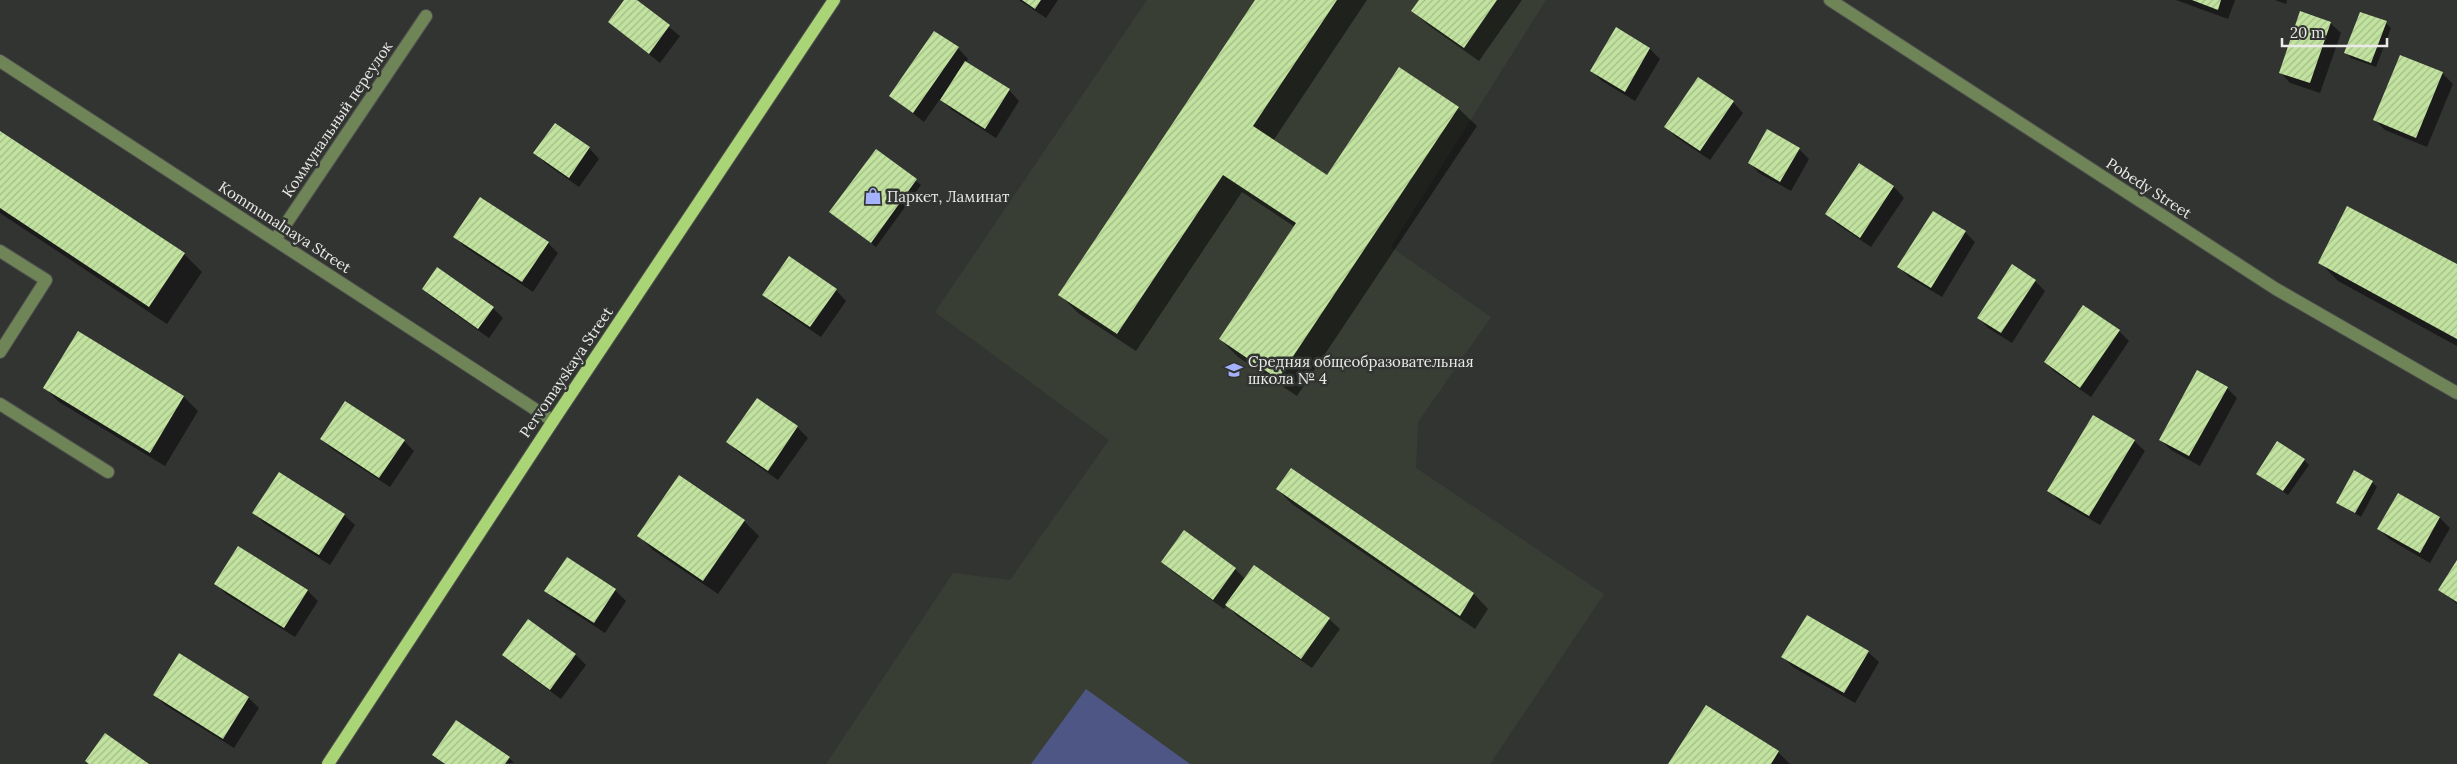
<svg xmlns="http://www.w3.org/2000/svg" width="2457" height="764" font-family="Lora,serif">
	<defs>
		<pattern id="building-hatch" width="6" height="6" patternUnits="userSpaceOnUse" patternTransform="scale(1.25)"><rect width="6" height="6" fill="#c2e39f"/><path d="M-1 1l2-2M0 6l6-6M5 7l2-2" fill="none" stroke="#a3bc89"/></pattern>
	</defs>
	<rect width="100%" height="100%" fill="#323431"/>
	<!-- built -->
	<path fill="#393e35" d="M1147,0H1546L1391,247L1491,317L1418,422L1416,468L1604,594L1490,764H826L953,573L1010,580L1109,440L935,312Z"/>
	<!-- pitch -->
	<path fill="#4e5686" d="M1086,689L1190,764H1031Z"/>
	<!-- shadow -->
	<path fill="#0007" d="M626,0H635L680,36L660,63L609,22Z
		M1019,0H1058L1046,18Z
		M1256,0H1367L1273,141L1328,177L1400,69L1458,108L1477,126L1297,396L1238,357L1220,339L1295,227L1242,192L1136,351L1078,313L1060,295Z
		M1421,0H1522L1479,61L1428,25L1413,11Z
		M2176,0H2235L2228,19Z
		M2275,0H2287L2286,4Z
		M2330,23L2341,33L2320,93L2290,83L2280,72Z
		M2386,23L2391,28L2376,67L2351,58L2346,53Z
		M958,48L968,59L965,63L1009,90L1019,101L996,138L952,110L940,99L924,122L891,96Z
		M1650,49L1660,59L1635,101L1602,81L1592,71Z
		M2442,73L2453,84L2427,147L2385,130L2375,120Z
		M1733,102L1743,113L1710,160L1676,137L1666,127Z
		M555,124L589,148L599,159L579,187L545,163L535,153Z
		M0,132L184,254L202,272L167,324L0,213Z
		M1799,149L1809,159L1791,191L1759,173L1749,162Z
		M876,150L921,185L876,247L831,212Z
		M1859,165L1894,187L1904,198L1871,247L1837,224L1826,214Z
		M1965,232L1975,242L1942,297L1909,277L1899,267Z
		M455,237L548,243L558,253L533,292L465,247Z
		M2320,262L2457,265V346L2338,281Z
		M2035,281L2045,291L2012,343L1988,328L1978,317Z
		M423,289L493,308L503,318L489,338L434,299Z
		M836,290L846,301L821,337L774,305L764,294Z
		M2119,331L2129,341L2091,397L2055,372L2045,362Z
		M78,332L184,397L198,411L165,466L59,402L45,388Z
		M2227,388L2237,398L2200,466L2171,450L2160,440Z
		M757,400L797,427L808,438L778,480L738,452L728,442Z
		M321,439L404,441L414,451L390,487L332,449Z
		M2134,441L2145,451L2100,525L2059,501L2049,490Z
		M2304,460L2309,465L2288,495L2257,474Z
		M1291,469L1474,594L1488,609L1475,629L1292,504L1277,489Z
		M279,474L344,515L355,525L330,565L264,523L254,513Z
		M2372,482L2377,487L2361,517L2337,502Z
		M2398,495L2440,518L2450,528L2430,563L2389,539L2379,529Z
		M744,521L759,536L718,594L653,550L639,536Z
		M567,559L615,590L626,601L605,633L556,601L546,590Z
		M1162,562L1235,569L1245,579L1254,567L1329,619L1340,629L1312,668L1237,616L1227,605L1224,609L1173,572Z
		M2457,562V604L2439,589Z
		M216,584L308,591L318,601L295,637L226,594Z
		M528,621L576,655L586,665L561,699L514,665L503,655Z
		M1868,652L1879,662L1855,703L1793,667L1783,657Z
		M180,655L249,698L259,708L234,748L165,705L154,694Z
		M1778,752L1790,764H1670Z
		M433,755L509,758L514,763L444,764Z"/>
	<!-- building -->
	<path fill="url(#building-hatch)" d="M624,0H637L670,25L649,54L608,22Z
		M1022,0H1041L1035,9Z
		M1255,0H1337L1253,126L1327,175L1399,67L1459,107L1278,379L1219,339L1296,223L1223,175L1117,334L1058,295Z
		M1419,0H1497L1464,48L1411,11Z
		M2192,0H2221L2218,10Z
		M2300,11L2331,22L2310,83L2279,73Z
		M2360,12L2387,21L2371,63L2344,53Z
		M1616,27L1650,48L1625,92L1590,71Z
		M934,31L959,47L913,113L889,96Z
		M2400,55L2443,72L2416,138L2373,120Z
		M965,61L1010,89L985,129L940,100Z
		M1698,77L1734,101L1700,151L1664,127Z
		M555,123L590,147L569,178L533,153Z
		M1767,129L1800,148L1780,182L1748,163Z
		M0,131L185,253L149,307L0,208Z
		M876,149L917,179L871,243L829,212Z
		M1859,163L1894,186L1860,238L1825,214Z
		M480,197L549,242L522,282L453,237Z
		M2347,206L2457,264V339L2318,263Z
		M1933,211L1966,231L1931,288L1897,267Z
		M789,256L837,289L810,327L762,295Z
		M2012,264L2036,280L2001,333L1977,318Z
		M437,267L494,307L478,329L422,289Z
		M2083,305L2120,330L2080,388L2044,362Z
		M78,331L184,396L150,453L43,388Z
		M2197,370L2228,387L2189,456L2159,440Z
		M757,398L798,426L768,471L726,442Z
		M345,401L405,440L379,478L320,439Z
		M2093,415L2135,440L2089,516L2047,491Z
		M2277,441L2305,459L2283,491L2256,474Z
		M1291,468L1474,593L1460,616L1276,489Z
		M2354,470L2373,481L2355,513L2336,503Z
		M279,472L345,514L319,555L252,513Z
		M679,475L745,520L703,581L637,536Z
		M2398,493L2440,517L2420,553L2377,529Z
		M1184,530L1236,568L1213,600L1161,562Z
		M238,546L308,590L284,628L214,584Z
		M567,557L616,589L594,623L544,591Z
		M2457,560V602L2438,590Z
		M1254,565L1330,618L1301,659L1225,605Z
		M1807,615L1869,651L1844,693L1781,657Z
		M528,619L576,654L550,690L502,655Z
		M179,653L249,697L223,739L153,695Z
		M1706,705L1779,751L1771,764H1668Z
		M456,720L510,757L505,764H445L432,755Z
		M105,733L149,764H89L85,761Z"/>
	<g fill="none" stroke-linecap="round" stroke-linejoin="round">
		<!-- minor casing -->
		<g stroke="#4f514e" stroke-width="14">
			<path id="minor" d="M1830,0L2276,289L2457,393
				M0,61L553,421
				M275,240L426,16
				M0,251L46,280L0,352
				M0,404L108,472"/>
		</g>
		<!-- major casing -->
		<g stroke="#4f514e" stroke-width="14">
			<path id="major" d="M328,764L553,421L834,0"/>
		</g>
		<!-- minor -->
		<use href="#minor" stroke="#6f8558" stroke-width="12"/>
		<!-- major -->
		<use href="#major" stroke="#aad576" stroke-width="12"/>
	</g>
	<!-- icons -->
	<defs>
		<g id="shop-bare" transform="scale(1.35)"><path d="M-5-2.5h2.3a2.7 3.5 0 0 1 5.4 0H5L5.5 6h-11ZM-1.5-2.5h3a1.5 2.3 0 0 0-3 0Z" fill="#a4b2fc" stroke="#323431" stroke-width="2.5" paint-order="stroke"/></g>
		<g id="school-bare" transform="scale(1.35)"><path d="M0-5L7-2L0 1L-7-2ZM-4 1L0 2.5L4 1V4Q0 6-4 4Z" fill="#a4b2fc" stroke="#323431" stroke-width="2.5" paint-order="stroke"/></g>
	</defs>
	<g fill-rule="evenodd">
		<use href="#shop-bare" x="873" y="196"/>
		<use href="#school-bare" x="1234" y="370"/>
	</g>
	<g text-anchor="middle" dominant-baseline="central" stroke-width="5" stroke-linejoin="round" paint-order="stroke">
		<!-- street labels -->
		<g font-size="15" fill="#eaebe9" stroke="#323431">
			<text transform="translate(337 119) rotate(-56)">Коммунальный переулок</text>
			<text transform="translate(2149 188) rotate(33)">Pobedy Street</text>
			<text transform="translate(285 227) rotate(33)">Kommunalnaya Street</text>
			<text transform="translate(566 372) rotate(-56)">Pervomayskaya Street</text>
		</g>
		<!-- poi labels -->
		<g font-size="15" fill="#eaebe9" stroke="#323431" text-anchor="start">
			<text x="887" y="196">Паркет, Ламинат</text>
			<text x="1248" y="361">Средняя общеобразовательная<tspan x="1248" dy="17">школа № 4</tspan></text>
		</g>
	</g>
	<!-- scale -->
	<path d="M2282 38v8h105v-8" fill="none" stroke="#eaebe9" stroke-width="2.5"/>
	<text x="2290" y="38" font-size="15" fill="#eaebe9" stroke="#323431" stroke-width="4" paint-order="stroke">20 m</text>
</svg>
